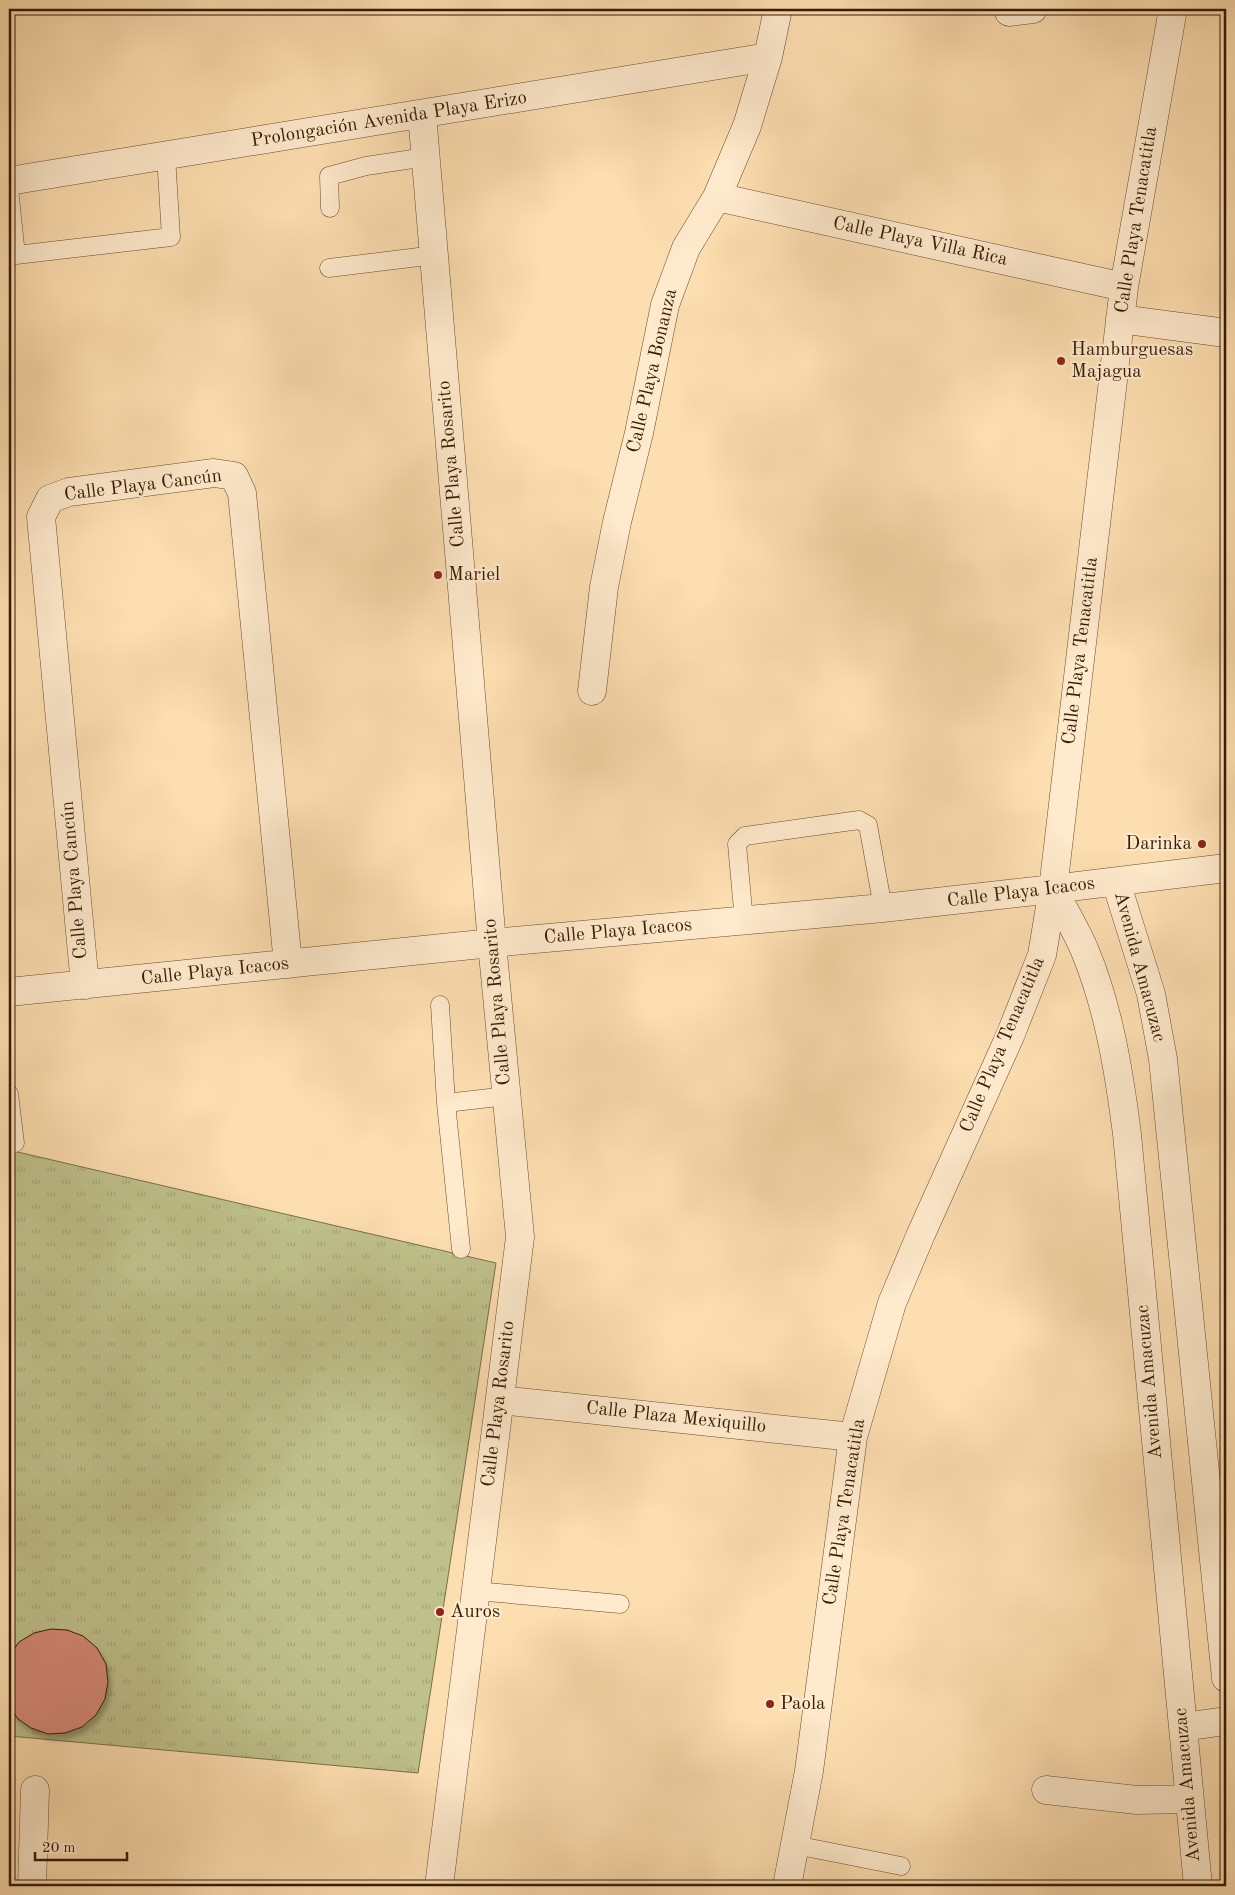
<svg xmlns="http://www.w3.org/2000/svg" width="1235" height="1895" font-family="'Old Standard TT',serif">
	<defs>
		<pattern id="grass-tufts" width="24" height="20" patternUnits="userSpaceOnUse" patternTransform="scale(1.25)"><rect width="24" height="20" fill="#bfc18c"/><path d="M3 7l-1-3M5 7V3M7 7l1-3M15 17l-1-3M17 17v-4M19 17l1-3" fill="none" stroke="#a5a577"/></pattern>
		<filter id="shadow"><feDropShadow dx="3" dy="5.5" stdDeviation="2.5" flood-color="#0004"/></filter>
	</defs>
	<rect width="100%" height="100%" fill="#fddeb0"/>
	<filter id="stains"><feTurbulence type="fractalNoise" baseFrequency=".004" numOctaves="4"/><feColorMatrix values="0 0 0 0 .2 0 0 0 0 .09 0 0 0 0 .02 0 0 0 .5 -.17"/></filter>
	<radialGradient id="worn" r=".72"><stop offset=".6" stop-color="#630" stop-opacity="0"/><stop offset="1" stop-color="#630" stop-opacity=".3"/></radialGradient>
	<!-- grass -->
	<path fill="url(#grass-tufts)" stroke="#7a6e48" d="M9,1150L496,1263L418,1773L9,1736Z"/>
	<!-- building -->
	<path fill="#d58977" stroke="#361a04" filter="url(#shadow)" d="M51,1629L67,1630L83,1636L97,1648L106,1664L108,1682L105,1699L96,1715L82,1727L65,1733L48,1734L31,1728L18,1719L9,1706V1656L19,1642L34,1633Z"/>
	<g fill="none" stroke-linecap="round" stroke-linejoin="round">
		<!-- service casing -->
		<g stroke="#684b2f" stroke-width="19">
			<path id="service" d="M9,189L16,255L171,237L166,156
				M330,208L329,176L366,166L426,157
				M329,268L435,255
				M744,921L737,844L745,836L859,820L868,825L883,908
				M440,1005L446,1103L461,1249
				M9,1094L15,1143
				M446,1103L507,1096
				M476,1591L620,1604
				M795,1845L901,1866"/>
		</g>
		<!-- minor casing -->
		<g stroke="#684b2f" stroke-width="29">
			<path id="minor" d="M1009,12L1033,9
				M422,114L492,943L520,1237L439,1886
				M9,181L768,57
				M717,197L1124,287
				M1120,319L1226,333
				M592,691L604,587L617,522L639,433L665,305L686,248L717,197L747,126L768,57L778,9
				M1116,882L1151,994L1163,1059L1226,1678
				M1053,889C1064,910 1076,930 1085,951C1109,1009 1119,1072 1127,1134L1198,1886
				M85,985L41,517L50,499L69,492L214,473L234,476L242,493L288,964
				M9,992L492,943L883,908L1053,889L1226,868
				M500,1400L853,1437
				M1183,1727L1226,1721
				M1046,1790L1137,1800L1189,1799
				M32,1886L35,1790
				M787,1886L809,1771L853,1437L892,1303L921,1234L1010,1036L1042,955L1053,889L1124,287L1173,9"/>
		</g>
		<!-- service -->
		<use href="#service" stroke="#feeacc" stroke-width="18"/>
		<!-- minor -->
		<use href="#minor" stroke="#feeacc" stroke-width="28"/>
	</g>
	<!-- markers -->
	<g fill="#8f2418" stroke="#feeacc" stroke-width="2">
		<circle cx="1061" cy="361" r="5"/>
		<circle cx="438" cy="575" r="5"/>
		<circle cx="1202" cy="844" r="5"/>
		<circle cx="440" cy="1612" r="5"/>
		<circle cx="770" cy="1704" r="5"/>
	</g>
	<g text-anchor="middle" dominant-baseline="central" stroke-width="4.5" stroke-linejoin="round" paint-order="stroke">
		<!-- street labels -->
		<g font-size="19" fill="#361a04" stroke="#feeacc">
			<text transform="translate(389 120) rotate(-9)">Prolongación Avenida Playa Erizo</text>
			<text transform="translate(1137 220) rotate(-81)">Calle Playa Tenacatitla</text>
			<text transform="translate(920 242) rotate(12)">Calle Playa Villa Rica</text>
			<text transform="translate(653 371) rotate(-77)">Calle Playa Bonanza</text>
			<text transform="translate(452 464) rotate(-95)">Calle Playa Rosarito</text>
			<text transform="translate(143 486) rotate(-7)">Calle Playa Cancún</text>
			<text transform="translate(1081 651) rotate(-83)">Calle Playa Tenacatitla</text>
			<text transform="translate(75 880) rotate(-95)">Calle Playa Cancún</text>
			<text transform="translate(1021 893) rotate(-7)">Calle Playa Icacos</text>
			<text transform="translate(618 932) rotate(-5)">Calle Playa Icacos</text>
			<text transform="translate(1139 967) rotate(75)">Avenida Amacuzac</text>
			<text transform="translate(215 972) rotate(-6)">Calle Playa Icacos</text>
			<text transform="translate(498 1002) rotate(-95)">Calle Playa Rosarito</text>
			<text transform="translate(1003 1045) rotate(-67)">Calle Playa Tenacatitla</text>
			<text transform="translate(1150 1382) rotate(-95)">Avenida Amacuzac</text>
			<text transform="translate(499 1404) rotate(-83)">Calle Playa Rosarito</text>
			<text transform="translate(676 1418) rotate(6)">Calle Plaza Mexiquillo</text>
			<text transform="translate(845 1512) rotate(-81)">Calle Playa Tenacatitla</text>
			<text transform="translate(1188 1785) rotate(-95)">Avenida Amacuzac</text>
		</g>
		<!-- poi labels -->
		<g font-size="19" fill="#361a04" stroke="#feeacc" text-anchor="start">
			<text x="1071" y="350">Hamburguesas<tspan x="1071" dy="22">Majagua</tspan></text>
			<text x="448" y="575">Mariel</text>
			<text x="1192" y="844" text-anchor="end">Darinka</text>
			<text x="450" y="1612">Auros</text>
			<text x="780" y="1704">Paola</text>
		</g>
	</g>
	<!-- margin -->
	<rect width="1235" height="1895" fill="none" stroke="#fddeb0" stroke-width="30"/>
	<rect x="10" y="10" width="1215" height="1875" fill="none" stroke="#361a04" stroke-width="2.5"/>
	<rect x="15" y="15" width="1205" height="1865" fill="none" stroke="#361a04"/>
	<!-- scale -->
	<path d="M35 1852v8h92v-8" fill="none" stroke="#361a04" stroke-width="2.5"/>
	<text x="42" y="1852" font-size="15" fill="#361a04" stroke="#feeacc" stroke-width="4" paint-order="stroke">20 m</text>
	<rect width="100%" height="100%" filter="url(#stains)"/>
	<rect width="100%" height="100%" fill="url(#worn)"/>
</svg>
